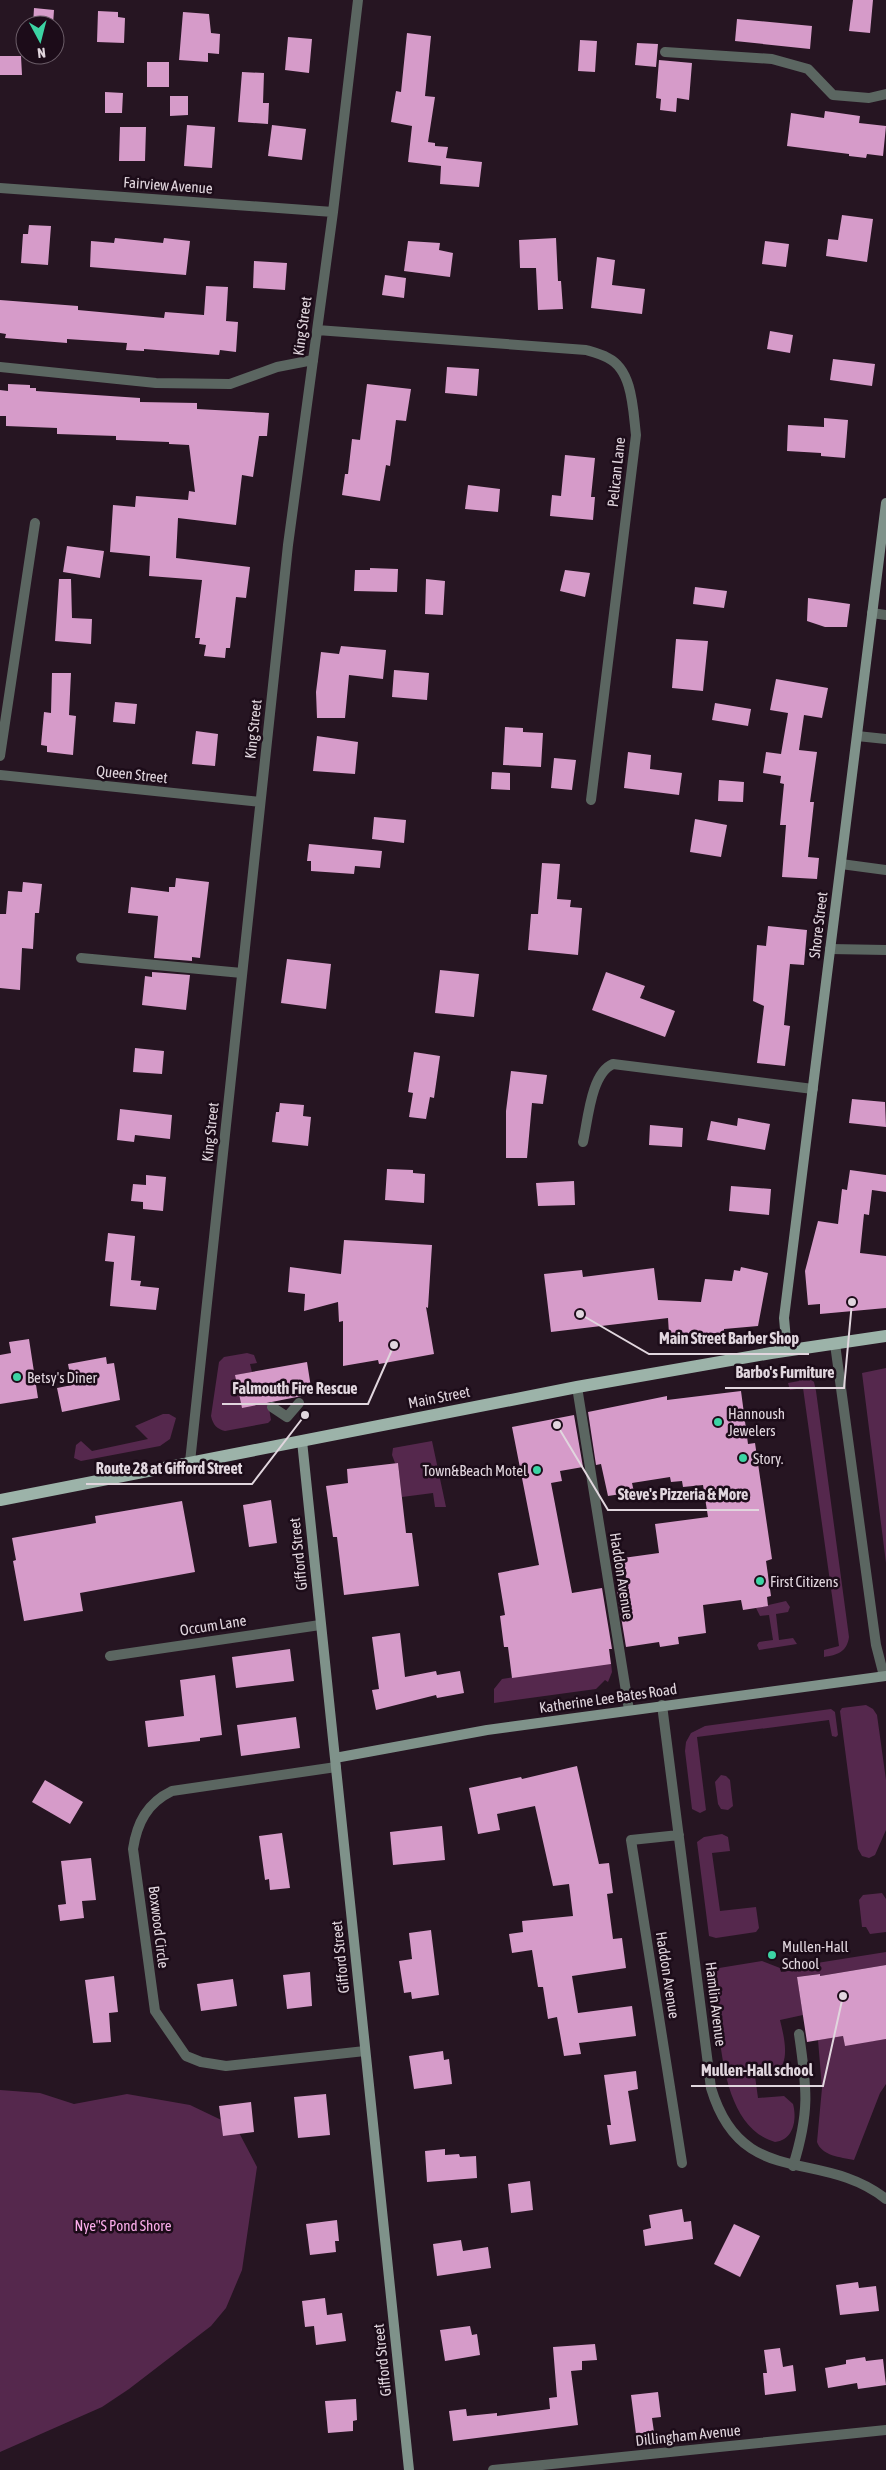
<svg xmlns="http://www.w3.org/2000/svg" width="886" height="2470" font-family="'Asap Condensed',sans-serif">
	<rect width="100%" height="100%" fill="#261522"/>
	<!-- green -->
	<path fill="#55284d" d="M247,1353L254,1355L257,1363L250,1364L252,1372L236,1375L242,1407L268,1403L271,1420L268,1423L225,1431C217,1429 213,1425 211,1416L219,1362L224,1357Z
		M886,1368V1563L862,1373Z
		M809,1378L814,1382L816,1391L849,1637C847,1652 837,1655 824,1657V1650L839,1646L803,1388L790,1390L788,1383L799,1381V1379Z
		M163,1414H169L176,1418L170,1439L160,1446L81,1461L74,1458L76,1445L81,1441L92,1451L148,1439L135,1426Z
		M432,1441L446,1507H435L433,1493L402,1497L398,1463H395L392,1455L393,1448Z
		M786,1601L790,1607L788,1612L776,1614L779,1640L793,1638L797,1644L759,1650L757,1645L759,1642L773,1640L769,1615L760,1616L756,1608Z
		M611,1663L612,1672L608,1682L605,1680L596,1689L494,1703V1689L502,1679Z
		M866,1705L873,1709L877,1715L886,1780V1830L875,1855L869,1858L862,1856L858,1849L840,1711L842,1708Z
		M831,1709L835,1712L838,1735L836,1737L832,1736L829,1720L697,1737L706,1810L700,1813L692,1809L685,1751L686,1742L691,1733L705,1726Z
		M721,1775L726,1776L730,1780L733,1806L728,1810L721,1809L718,1804L715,1782Z
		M722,1834L728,1837L730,1851L712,1853L720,1911L756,1907L759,1928L756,1932L716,1938L709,1936L697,1842L704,1837Z
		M882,1893L886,1899V1932L870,1934L866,1927H862L859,1900L863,1895Z
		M886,1952V1965L820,1976L819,1974L797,1977L803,2015L780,2020C783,2033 792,2064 775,2072C769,2075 761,2074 755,2076L758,2098L784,2096L793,2104C797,2119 794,2140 775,2142C717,2125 720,2026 714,1976L719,1968L762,1961L780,1968L781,1972L795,1970L798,1966Z
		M843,2036L845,2045L886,2039V2084L880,2093L854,2160C840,2157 822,2156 817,2142L822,2088L818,2040Z
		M0,2090L40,2093L74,2104L127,2094L190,2105L236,2127L257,2167L242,2270L226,2308L211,2326L129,2389L102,2407L0,2452Z"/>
	<!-- building -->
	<path fill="#d69bc9" d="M853,0H873L870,33L849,31Z
		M34,8L54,10L53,25H33Z
		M98,11L118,12V17L125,18L124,43L97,42Z
		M183,12L209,14L211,33L220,34L219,54L208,53V62L179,60Z
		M737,19L812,26L810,49L735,41Z
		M407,33L431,36L425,96L435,97L428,142L435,143V146L448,147L446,158L482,162L479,187L440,184L441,166L408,162L412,126L391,122L396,91L401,92Z
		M288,37L312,39L309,73L285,70Z
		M580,40L597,41L595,72L578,71Z
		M637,43L658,44L656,67L635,65Z
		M0,56H21L22,75H0Z
		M659,60L692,63L689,100L677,98L676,112L660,110L661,99L656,98Z
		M147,62H169V87H147Z
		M242,72L264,73L263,103H269L268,124L238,122Z
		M105,92L123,93L122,113H105Z
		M170,96H188V115L170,116Z
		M825,111L860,116L859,123L886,126L883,156L867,154L866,158L849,156V154L787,146L791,113L824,118Z
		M187,125L215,127L212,168L184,166Z
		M272,125L306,129L302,160L268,156Z
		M120,127H146L145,161H119Z
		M842,215L873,219L867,262L826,256L828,239L838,240Z
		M29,225L51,226L48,265L21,263L23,234H28Z
		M115,238L163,243L164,238L190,241L186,275L90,267L91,241L114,243Z
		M556,238L558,281H561L563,309L538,310L536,268H520L519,240Z
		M408,241L440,243L439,250L453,253L450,277L404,271Z
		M765,241L789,244L786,267L762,264Z
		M597,257L615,260L612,285L645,289L642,314L591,308Z
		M254,261L287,263L285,290L253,288Z
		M385,275L406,278L404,298L382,295Z
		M206,286L228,287L226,321L238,322L236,352L220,350L219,355L144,349V351L126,350L127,343L67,339V343L5,338L6,334L0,333V300L78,306V310L164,318L165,312L204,315Z
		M770,331L793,335L790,353L767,349Z
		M833,359L875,364L872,386L830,380Z
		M447,367L479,369L477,396L445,393Z
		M8,384L30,385V388H36V391L140,398V402L197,403V409L269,413L267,436H259L253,477L242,475L236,525L178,518L176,558L250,567L246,598L236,597L230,648H226L225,658L204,656L206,645L199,644L200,638H195L202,580L149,576L150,556L110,552L113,505L135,507L136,496L188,500L189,491L195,492L189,445L169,444V442L116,440V436L57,434V428L6,426V416H0V390L8,391Z
		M367,384L411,389L406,421L396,420L390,466L386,465L380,501L342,495L345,474H348L352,439L360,440Z
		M824,418L848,420L845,458L821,456V453L787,451L788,425L824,427Z
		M565,455L595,458L591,497H595L593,520L550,516L552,495L561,496Z
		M468,485L500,489L498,512L465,509Z
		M67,546L104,551L100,578L63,572Z
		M370,568L398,569L397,592L354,591L355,570H370Z
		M565,570L590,573L585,597L560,591Z
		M59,579H71L72,618L92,619L91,644L55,641Z
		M426,579L445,581L443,615L425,614Z
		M695,587L727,591L724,608L693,604Z
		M808,598L850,604L847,627H825L807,621Z
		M676,639L708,641L703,691L672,688Z
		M341,646L386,650L383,679L349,675L345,718H317L316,692L321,652L339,654Z
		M394,670L429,673L427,700L392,697Z
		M52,673H71L69,715L76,716L73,755L47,752V746L41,745L44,712L51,713Z
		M776,679L828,688L822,718L804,715L799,750L817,752L810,802H814L808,857L819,858L817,879L782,877L786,825H780L784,784L780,783L781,776L763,773L766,752L781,754L788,713L770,710Z
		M115,702L137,704L135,724L113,722Z
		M715,703L751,709L748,726L712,720Z
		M505,727L523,728V732L543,733L541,767L503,765Z
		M196,731L218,734L215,766L192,764Z
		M317,736L358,742L355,774L313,771Z
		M628,752L651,755L650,769L682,773L679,795L624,788Z
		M554,758L576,760L572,790L551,788Z
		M492,772L510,773V790L491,789Z
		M719,780L744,782L743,802L718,801Z
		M374,817L406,820L404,843L372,839Z
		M695,819L727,825L721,857L690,852Z
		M309,844L382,851L380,868L355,866L354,874L311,871V861H307Z
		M542,863L560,864L557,899L571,900L570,907L582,908L578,955L528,950L531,914H538Z
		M176,878L209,882L200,958L192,957V961L154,958L158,916L128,913L131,887L169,892V887H175Z
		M23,882L42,884L39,913H35L33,949L22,948L20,990L0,988V914H6L8,891L22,892Z
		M768,926L807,930L804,965L790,964L784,1025L790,1026L785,1066L757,1063L764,1006L753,1001L757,945L766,946Z
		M287,959L331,964L326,1009L281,1003Z
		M440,970L479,974L474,1017L435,1013Z
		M152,972L190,975L186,1010L142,1005L145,976L152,977Z
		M606,972L645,986L640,998L675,1011L665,1037L592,1010Z
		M135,1048L164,1051L162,1074L133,1072Z
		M414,1052L440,1056L434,1098L430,1097L426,1119L409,1117L413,1093L408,1092Z
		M511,1071L547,1075L543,1104L532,1103L527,1158H506V1111Z
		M852,1099L885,1102L886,1127L849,1123Z
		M280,1103L304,1105L303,1116L311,1117L308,1146L272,1142L276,1112H279Z
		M120,1109L172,1115L170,1139L135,1135L134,1142L117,1140Z
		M738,1118L770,1124L765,1150L707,1140L711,1121L737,1126Z
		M650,1125L683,1128L682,1147L649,1145Z
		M387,1169L413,1170V1173L425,1174L424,1203L385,1200Z
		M850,1170L886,1175V1192L872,1190L869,1215L864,1214L860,1253L886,1256V1308L820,1314V1304L808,1305L805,1271L818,1221L838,1224L842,1189L847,1190Z
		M146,1175L166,1177L163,1211L143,1209V1202L131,1201L133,1184L146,1185Z
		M574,1181L575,1205L538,1206L536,1183Z
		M731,1186L771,1189L769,1215L729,1211Z
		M108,1233L135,1236L131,1280L141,1281L140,1286L159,1288L156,1310L110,1306L114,1262L105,1261Z
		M344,1240L432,1245L428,1308L426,1307L434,1354L379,1364L378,1360L343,1366V1321L339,1322L338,1302L304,1311L305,1294L288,1292L290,1267L341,1274Z
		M741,1267L768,1273L758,1326L724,1329V1333L669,1334L668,1318L551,1332L544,1274L582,1270L583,1277L654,1268L658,1300L701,1302L705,1279L732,1281L734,1270L740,1271Z
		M29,1339L38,1398L0,1404V1355L11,1353L9,1342Z
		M106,1357L107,1364L114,1363L120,1400L62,1412L57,1388L72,1385L68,1364Z
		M307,1362L312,1394L242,1408L235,1375Z
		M741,1391L748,1444L755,1443L772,1559L766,1561L771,1596L767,1597L768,1606L743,1610L741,1600L703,1605L706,1633L678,1637L679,1644L660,1647L659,1642L626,1647L616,1586L627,1585L623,1558L659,1553L655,1524L708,1517L703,1485L683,1487L682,1481L671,1482L670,1477L632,1483L634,1492L608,1496L601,1464L596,1465L588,1412L667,1396V1400Z
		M574,1415L583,1467L560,1471L562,1481L551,1483L572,1593L602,1588L612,1649H609L611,1664L512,1678L508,1647H504L500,1616L505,1615L498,1573L539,1565L512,1427Z
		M398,1463L406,1533H412L419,1586L344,1595L337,1537H333L326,1486L348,1483L347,1469Z
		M271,1500L277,1543L249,1547L243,1505Z
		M182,1501L195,1572L80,1593L83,1611L24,1621L13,1561L16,1560L12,1538L96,1523L95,1516Z
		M400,1633L405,1677L436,1671L437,1675L460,1671L464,1693L437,1698L436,1695L376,1710L372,1690L379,1689L372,1637Z
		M290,1649L294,1681L236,1688L232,1657Z
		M215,1675L222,1735L200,1738V1741L148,1747L145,1721L184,1716L180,1680Z
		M296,1717L300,1748L241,1756L237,1725Z
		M577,1766L599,1864L609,1863L613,1893L607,1894L613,1939L622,1938L626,1968L572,1976L578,2013L632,2006L636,2036L579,2043L581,2054L564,2056L557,2017L548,2019L543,1987H538L532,1950L512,1953L509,1934L523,1932L522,1921L573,1916L569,1884L553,1886L535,1806L497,1814L500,1830L478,1834L469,1788L521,1777L522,1779Z
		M45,1780L83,1802L70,1824L32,1802Z
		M442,1826L445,1860L393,1865L390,1832Z
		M282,1833L290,1888L270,1890L269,1879L265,1880L259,1836Z
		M91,1858L96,1900L82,1901L84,1918L60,1921L58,1905L66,1904L61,1861Z
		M431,1930L439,1995L412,1999L411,1992L404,1993L399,1961L412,1959L409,1933Z
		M886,1965V2039L845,2046L843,2036L807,2042L797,1977L820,1974V1976Z
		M310,1972L312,2006L287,2009L283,1975Z
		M114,1976L118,2012L109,2013L111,2042L93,2043L85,1980Z
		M233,1979L237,2006L201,2011L197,1984Z
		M443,2051L444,2060L449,2059L452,2084L414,2089L409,2056Z
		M636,2071L638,2089L628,2091L636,2141L610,2145L607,2125H611L604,2075Z
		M326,2094L330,2135L298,2138L294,2097Z
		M251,2102L254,2132L223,2136L219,2106Z
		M445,2149V2155L459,2154L460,2157L476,2156L477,2178L427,2182L425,2151Z
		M530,2181L533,2210L511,2213L508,2184Z
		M682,2209L684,2222L691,2221L693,2239L645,2246L643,2230L651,2228L649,2215Z
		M337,2220L339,2241H335L336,2252L310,2255L306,2224Z
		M734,2224L760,2236L740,2277L714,2264Z
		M461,2240L463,2251L488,2247L491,2268L437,2276L433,2244Z
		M858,2282L859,2288L876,2286L879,2311L840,2315L836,2285Z
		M325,2298L327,2315L342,2313L346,2341L316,2345L314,2326L305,2327L302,2301Z
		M470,2326L472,2335L477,2334L480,2355L445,2361L440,2330Z
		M595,2344L597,2360L582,2361V2370L571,2371L578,2425L453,2441L449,2411L466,2409L467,2416L497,2413V2416L550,2409L549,2398L557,2397L553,2347Z
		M780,2348L783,2367L793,2365L796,2391L765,2395L763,2373H767L764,2350Z
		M865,2357L866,2361L883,2359L886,2385L858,2389L857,2383L828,2388L825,2368L846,2364V2360Z
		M658,2392L661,2417L652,2418L654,2432L636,2434L631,2395Z
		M356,2399L357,2420L353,2421V2431L328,2433L325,2401Z"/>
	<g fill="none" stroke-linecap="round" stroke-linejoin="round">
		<!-- lane -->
		<path stroke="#5b6661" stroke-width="10" d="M665,52L772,59L808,69L833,95L869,98L886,94
			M0,367L156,383L230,384L277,367L313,360
			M872,613L886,615
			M857,736L886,739
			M841,864L886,870
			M830,949L886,950
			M81,958L242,973
			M583,1142C588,1120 591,1073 613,1064L813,1089
			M272,1407L287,1417L299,1403
			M793,2166C810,2112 807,2089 799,2034"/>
		<!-- street -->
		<path stroke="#5b6661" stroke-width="10" d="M0,188L333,212
			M317,330L586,350C593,352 601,354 608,358C633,370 633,411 636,435L591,800
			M0,756L35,523
			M0,775L260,802
			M835,1344L876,1645L884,1676
			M577,1387L629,1710
			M190,1462L288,545L333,212L358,0
			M110,1656L320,1625
			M662,1705L711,2088C742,2191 820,2147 886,2199
			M336,1767L172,1791C147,1803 137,1823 133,1849L155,2011L186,2056L201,2062L226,2066L365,2051
			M679,1835L631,1840L682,2163
			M493,2470L886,2430"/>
		<!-- secondary -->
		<path stroke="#7f928a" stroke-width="10" d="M787,1351L784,1318L886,503
			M302,1441L409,2470
			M335,1758L487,1730L886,1676"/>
		<!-- primary -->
		<path stroke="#9cb3a9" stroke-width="12" d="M0,1500L577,1387L771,1353L886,1336"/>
	</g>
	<!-- markers -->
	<g fill="#3cd4a4" stroke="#1c0c19" stroke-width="2">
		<circle cx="17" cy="1377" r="5"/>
		<circle cx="718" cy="1422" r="5"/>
		<circle cx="743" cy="1458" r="5"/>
		<circle cx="537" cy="1470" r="5"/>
		<circle cx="760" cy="1581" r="5"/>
		<circle cx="772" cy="1955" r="5"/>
	</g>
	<g text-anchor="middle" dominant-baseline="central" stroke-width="5" stroke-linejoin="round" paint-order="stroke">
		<!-- street labels -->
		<g font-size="15" fill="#e1d6de" stroke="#1c0c19">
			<text transform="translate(168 185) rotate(4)">Fairview Avenue</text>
			<text transform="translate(302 326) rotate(-82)">King Street</text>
			<text transform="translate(616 472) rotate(-84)">Pelican Lane</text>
			<text transform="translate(253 729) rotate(-84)">King Street</text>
			<text transform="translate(132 774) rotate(6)">Queen Street</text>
			<text transform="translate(818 925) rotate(-83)">Shore Street</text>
			<text transform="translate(210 1132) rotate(-84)">King Street</text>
			<text transform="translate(439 1397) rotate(-11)">Main Street</text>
			<text transform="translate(298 1554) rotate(-96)">Gifford Street</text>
			<text transform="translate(622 1576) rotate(81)">Haddon Avenue</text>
			<text transform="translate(213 1625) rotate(-9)">Occum Lane</text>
			<text transform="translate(608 1698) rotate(-8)">Katherine Lee Bates Road</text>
			<text transform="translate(159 1927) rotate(83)">Boxwood Circle</text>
			<text transform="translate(340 1957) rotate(-96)">Gifford Street</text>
			<text transform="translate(668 1975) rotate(81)">Haddon Avenue</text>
			<text transform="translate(716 2004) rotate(83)">Hamlin Avenue</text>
			<text transform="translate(382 2360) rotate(-96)">Gifford Street</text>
			<text transform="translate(688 2435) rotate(-6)">Dillingham Avenue</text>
		</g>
		<!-- poi labels -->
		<g font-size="15" fill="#e1d6de" stroke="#1c0c19" text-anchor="start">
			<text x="27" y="1377">Betsy's Diner</text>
			<text x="728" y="1413">Hannoush<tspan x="728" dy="17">Jewelers</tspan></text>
			<text x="753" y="1458">Story.</text>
			<text x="527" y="1470" text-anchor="end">Town&amp;Beach Motel</text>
			<text x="770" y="1581">First Citizens</text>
			<text x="782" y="1946">Mullen-Hall<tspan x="782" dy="17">School</tspan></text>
		</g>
		<!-- park labels -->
		<g font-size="15" fill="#fbaceb" stroke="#1c0c19">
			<text x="123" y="2225">Nye"S Pond Shore</text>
		</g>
	</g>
	<!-- callouts -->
	<path fill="none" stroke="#e1d6de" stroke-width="2" d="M580 1314L649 1354H809M852 1302L844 1388H725M394 1345L368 1404H222M305 1415L252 1484H86M557 1425L608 1510H759M843 1996L823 2086H691"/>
	<g fill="#e1d6de" stroke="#1c0c19" stroke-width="2">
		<circle cx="580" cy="1314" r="5"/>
		<circle cx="852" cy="1302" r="5"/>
		<circle cx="394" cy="1345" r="5"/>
		<circle cx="305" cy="1415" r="5"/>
		<circle cx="557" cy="1425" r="5"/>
		<circle cx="843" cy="1996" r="5"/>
	</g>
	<g font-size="16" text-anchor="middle" font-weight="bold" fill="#e1d6de" stroke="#1c0c19" stroke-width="5" stroke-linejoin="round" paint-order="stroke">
		<text x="729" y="1344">Main Street Barber Shop</text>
		<text x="785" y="1378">Barbo's Furniture</text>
		<text x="295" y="1394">Falmouth Fire Rescue</text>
		<text x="169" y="1474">Route 28 at Gifford Street</text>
		<text x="683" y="1500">Steve's Pizzeria &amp; More</text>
		<text x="757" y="2076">Mullen-Hall school</text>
	</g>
	<!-- north arrow -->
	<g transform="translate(40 40) rotate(173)"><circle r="24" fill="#1c0c19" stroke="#6b5d68"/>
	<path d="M0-4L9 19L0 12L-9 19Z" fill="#3cd4a4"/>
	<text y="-8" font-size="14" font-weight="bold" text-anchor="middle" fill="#e1d6de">N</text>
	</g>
</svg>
